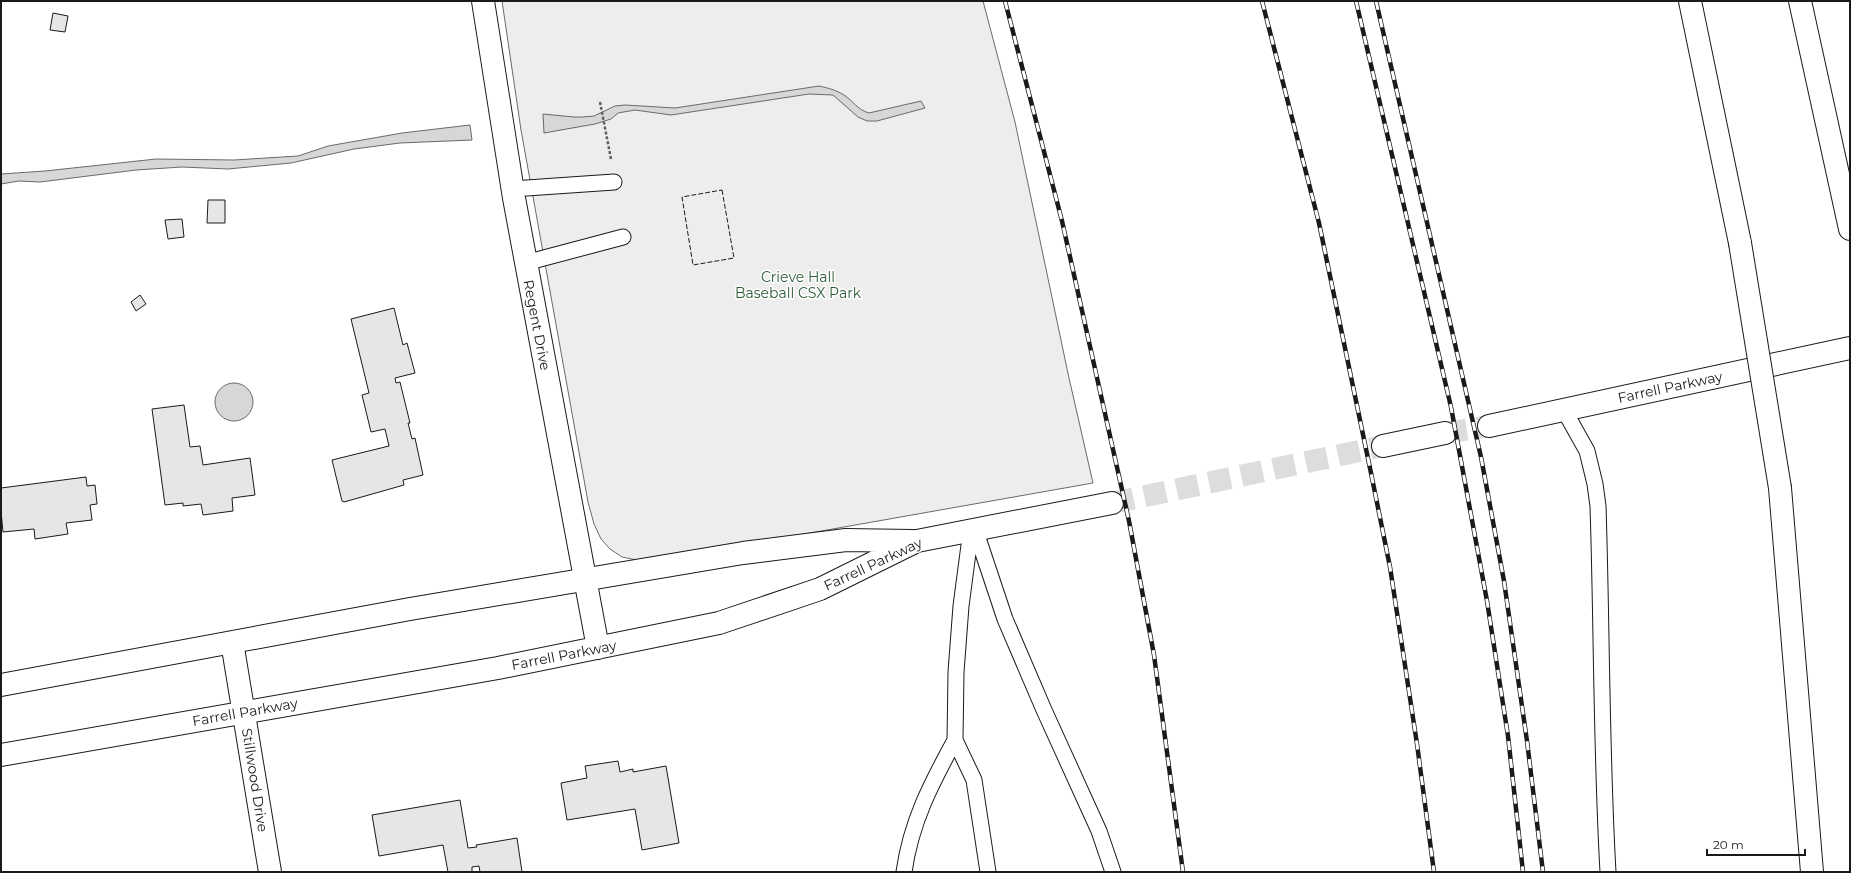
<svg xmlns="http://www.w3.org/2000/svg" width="1851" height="873" font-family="Montserrat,sans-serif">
	<rect width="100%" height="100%" fill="#fff"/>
	<!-- built -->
	<path fill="#ededed" stroke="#6a6a6a" d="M502,1H983L1015,122L1069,378L1093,483L646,562L622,557L610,549L601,539L594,524L588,502L521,130Z"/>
	<!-- water -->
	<path fill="#d7d7d7" stroke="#6a6a6a" d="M819,86C828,88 836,90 844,95C853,101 858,110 869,113L921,101L925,108L877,121H867L858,117L833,95L809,94L671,115L635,110L618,113L611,119L595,124L544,133L543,114L574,117H583L594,116L615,106L625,105L675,108Z
		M470,125L472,140L400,143L354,149L291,163L228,169L182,167L136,170L40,182L19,181L1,184V174L45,171L156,159L234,160L298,156L328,146L402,133Z
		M215 402a19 19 0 1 1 38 0a19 19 0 1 1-38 0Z"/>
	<!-- building -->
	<path fill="#e6e6e6" stroke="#1a1a1a" d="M53,13L68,16L65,32L50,30Z
		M208,200H225V223H207Z
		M182,219L184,237L168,239L165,220Z
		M140,295L146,304L136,311L131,302Z
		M394,308L403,345L407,343L415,373L395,378L396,383L400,382L410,423H408L412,439L415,438L423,475L403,480L404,485L344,502L342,501L332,460L389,446L385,429L371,432L362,395L369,393L351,319Z
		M184,405L190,447L200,446L203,465L250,458L255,495L232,498L233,511L203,515L201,504L183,506V503L165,505L152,409Z
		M86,477L87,486L95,485L97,504L90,505L92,520L66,523L68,534L35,539L34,529L3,532L1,511V488Z
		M618,761L620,772L633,769V772L666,766L679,843L642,850L635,809L567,820L561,783L587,778L585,766Z
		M460,800L468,848L477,847L476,845L517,838L522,872H480L479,866L472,867V872H448L443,845L379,856L372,815Z"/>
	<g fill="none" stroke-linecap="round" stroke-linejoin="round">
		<!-- minor-tunnel -->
		<path stroke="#ddd" stroke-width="22" stroke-dasharray="22 11" stroke-linecap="butt" d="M1445,433L1489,426
			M1112,503L1383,446"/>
		<!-- service casing -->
		<g stroke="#1a1a1a" stroke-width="17">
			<path id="service" d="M512,189L614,182
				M525,263L623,237
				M1564,410L1587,451L1595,484L1598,506C1602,628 1601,750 1608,872
				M975,529L1005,619L1044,710L1099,831L1113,872
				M971,530L961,606L956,672L955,740L974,780L988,872
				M904,872C911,822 931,784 955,740"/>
		</g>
		<!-- minor casing -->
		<g stroke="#1a1a1a" stroke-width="24">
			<path id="minor" d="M483,1L514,198L598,648
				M1489,426L1850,348
				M1383,446L1445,433
				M232,642L270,872
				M1,685L410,609L743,553L846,540L912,541
				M1,755L498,668L719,623L820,589L917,541L1112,503"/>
		</g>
		<!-- motorway casing -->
		<g stroke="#1a1a1a" stroke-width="24">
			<path id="motorway" d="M1690,1L1740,243
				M1800,1L1850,229
				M1780,488L1812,872"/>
		</g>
		<!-- path -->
		<path stroke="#5f5f5f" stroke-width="2.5" stroke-dasharray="3 2" stroke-linecap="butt" d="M600,102L611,159"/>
		<!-- service -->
		<use href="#service" stroke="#fff" stroke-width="15"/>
		<!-- minor -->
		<use href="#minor" stroke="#fff" stroke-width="22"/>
		<!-- motorway -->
		<use href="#motorway" stroke="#fff" stroke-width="22"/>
		<!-- rail casing -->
		<g stroke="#1a1a1a" stroke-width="4.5">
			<path id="rail" d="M1005,1L1062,221L1129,521L1154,655L1183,872
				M1262,1L1319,223L1371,473L1390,567L1417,744L1434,872
				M1356,1L1451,407L1487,601L1508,736L1523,872
				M1376,1L1481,457L1504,581L1527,741L1543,872"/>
		</g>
		<!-- rail -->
		<use href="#rail" stroke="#fff" stroke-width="3" stroke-dasharray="9" stroke-linecap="butt"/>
		<!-- motorway-bridge casing -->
		<g stroke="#1a1a1a" stroke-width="24" stroke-linecap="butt">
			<path id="motorway-bridge" d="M1740,243L1780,488"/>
		</g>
		<!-- motorway-bridge -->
		<use href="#motorway-bridge" stroke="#fff" stroke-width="22"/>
		<!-- fence -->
		<path stroke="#1a1a1a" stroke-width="1" stroke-dasharray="5 2" stroke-linecap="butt" d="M722,190L734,258L693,265L682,197Z"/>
	</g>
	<g text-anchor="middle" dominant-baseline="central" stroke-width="3" stroke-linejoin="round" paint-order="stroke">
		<!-- park labels -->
		<g font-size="14" fill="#2b5a34" stroke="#fff">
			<text x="798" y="277">Crieve Hall<tspan x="798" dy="16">Baseball CSX Park</tspan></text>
		</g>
		<!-- street labels -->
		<g font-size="14" fill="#1a1a1a" stroke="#fff">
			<text transform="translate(537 325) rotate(79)">Regent Drive</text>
			<text transform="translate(1670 387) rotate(-12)">Farrell Parkway</text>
			<text transform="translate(873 564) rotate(-25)">Farrell Parkway</text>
			<text transform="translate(564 655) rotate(-11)">Farrell Parkway</text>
			<text transform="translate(245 712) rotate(-10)">Farrell Parkway</text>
			<text transform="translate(255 780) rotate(81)">Stillwood Drive</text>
		</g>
	</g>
	<!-- border -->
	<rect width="1851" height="873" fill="none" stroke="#1a1a1a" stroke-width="4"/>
	<!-- scale -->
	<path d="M1707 849v6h98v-6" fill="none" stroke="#1a1a1a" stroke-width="2"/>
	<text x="1713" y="849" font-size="12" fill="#1a1a1a" stroke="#ffffff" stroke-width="3" paint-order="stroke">20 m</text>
</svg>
